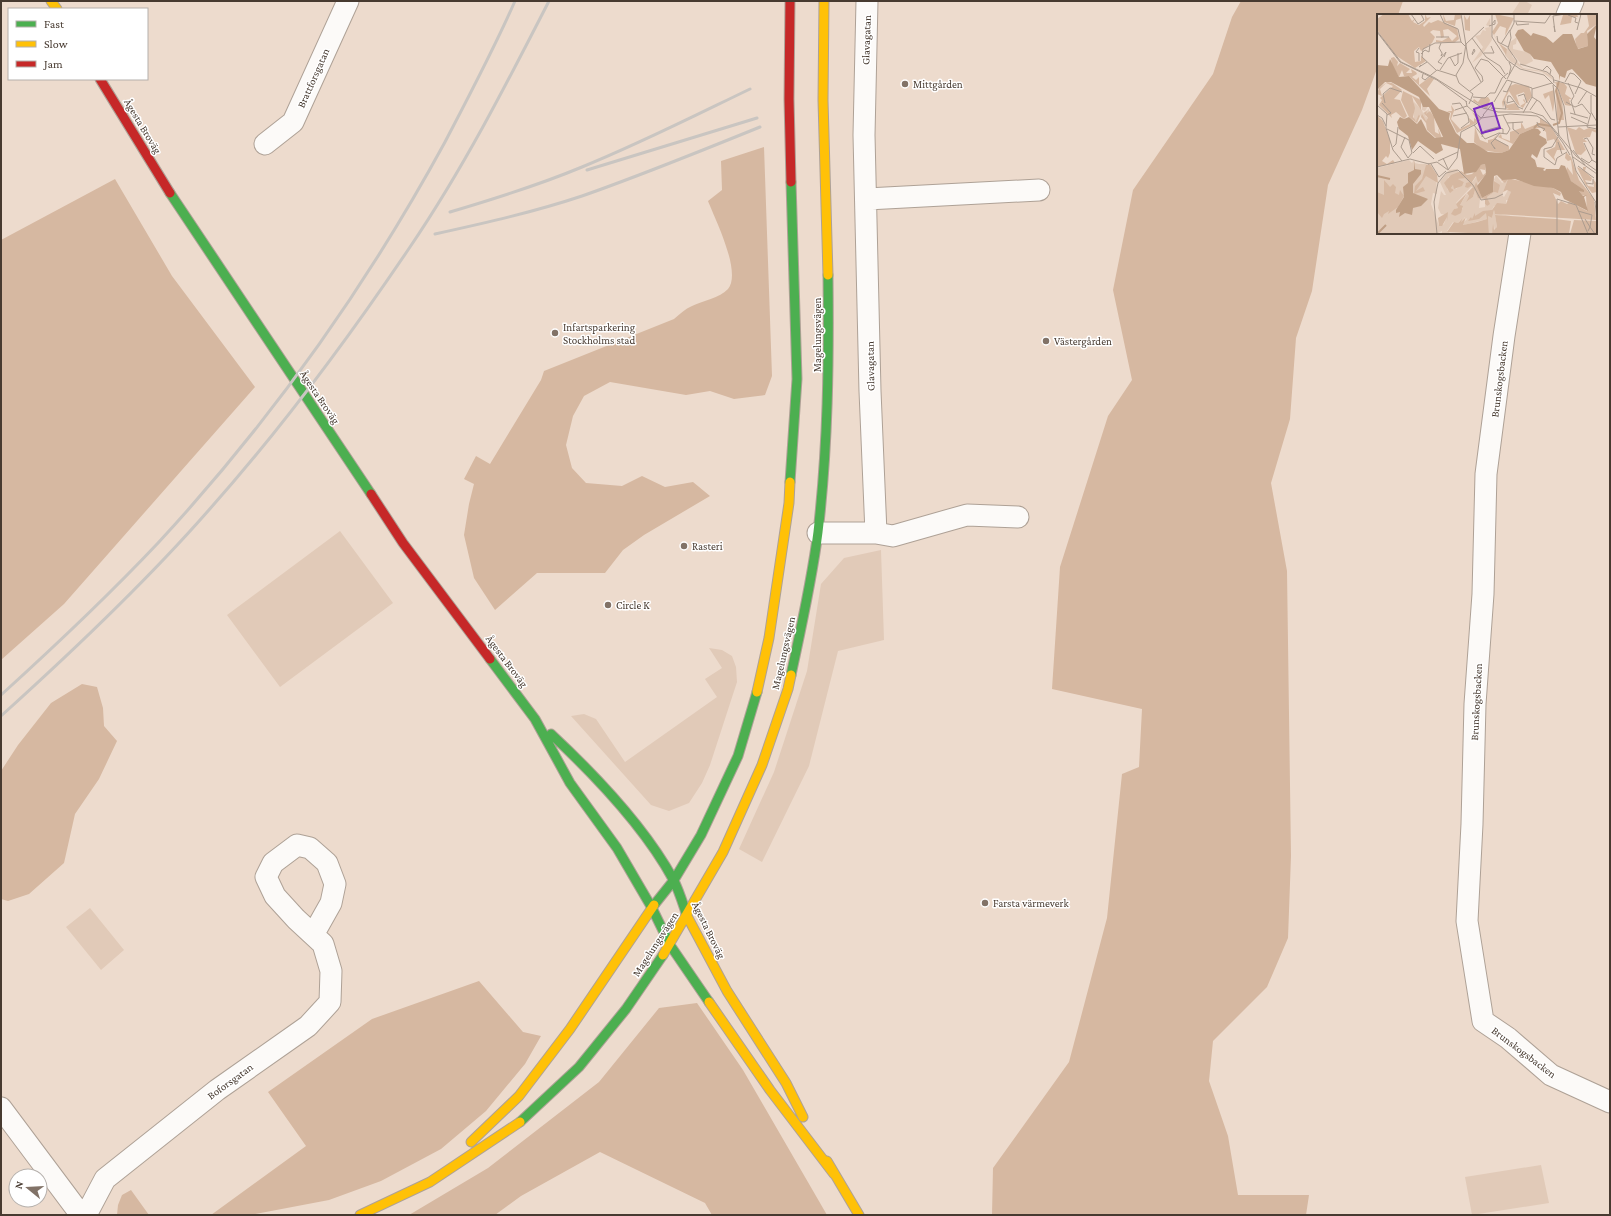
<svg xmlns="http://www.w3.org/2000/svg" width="1611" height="1216" font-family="'Crimson Pro',serif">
	<rect width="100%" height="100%" fill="#eddbcd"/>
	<!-- green -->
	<path fill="#e1cab8" d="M1520,1H1525L1532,5L1527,15H1511Z
		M340,531L393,603L280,687L227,615Z
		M881,550L884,640L838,651L809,766L762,862L739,849L774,772L807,671L821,584L844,558Z
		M709,648L722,650L732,656L736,667L737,682L710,765L702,783L689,803L669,811L651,805L571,716L584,714L596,719L625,762L717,697L705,679L722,668Z
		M90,908L124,950L101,970L66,927Z
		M1541,1165L1549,1203L1472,1215L1465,1177Z"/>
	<!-- forest -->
	<path fill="#d6b8a1" d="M1241,1H1403L1398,15H1378V66L1362,110L1328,185L1312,291L1296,338L1290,419L1271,483L1287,571L1291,856L1288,938L1267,987L1213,1041L1209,1081L1228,1136L1238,1195H1309L1306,1215H992L993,1168L1069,1062L1107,918L1122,774L1139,767L1142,709L1052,689L1060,567L1108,416L1132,380L1113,290L1133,190L1213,74L1232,17Z
		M764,147L772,376L765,395L734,399L710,391L686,395L610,382L584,396L573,416L566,445L572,468L586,483L622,486L642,476L665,487L693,482L710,496L644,535L623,550L605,573H537L495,610L474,578L464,535L469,504L474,484L464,479L476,456L490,464L541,380L544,371L674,319C680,314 685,309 692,306C702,301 720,298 728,289C742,272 715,219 708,201L722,190L721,161Z
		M115,179L172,276L255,387L64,604L1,660V240Z
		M82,684L97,687L103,708L104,726L117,741L99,779L75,814L64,863L29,894L8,901L1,899V771L18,745L51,703Z
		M479,981L523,1032L541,1036L525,1064L486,1111L441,1149L381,1181L329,1200L250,1215H211L306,1146L268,1092L372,1019Z
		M697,1003L743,1070L827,1215H712L705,1203L600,1152L521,1196L495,1215H409L488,1168L599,1082L659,1008Z
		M131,1190L149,1215H117L118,1205L122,1195Z"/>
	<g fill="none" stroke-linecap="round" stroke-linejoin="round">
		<!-- street casing -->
		<g stroke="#aea196" stroke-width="23">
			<path id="street" d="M867,1L864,135L870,391L876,533
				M1567,15L1573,1
				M265,144L293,122L348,1
				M867,199L1039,190
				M1520,233L1504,336L1486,474L1483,594L1475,704L1472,824L1467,921L1483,1021L1508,1038L1551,1075L1610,1102
				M818,533H876L893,536L967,515L1018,517
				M1,1108L81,1215
				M86,1215L105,1179L217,1090L308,1026L330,1002L331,971L323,944L296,919L275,896L266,877L273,863L297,845L310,848L327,863L335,884L331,903L313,935"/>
		</g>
		<!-- fast casing -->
		<g stroke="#aea196" stroke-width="11">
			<path id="fast" d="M170,193L371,494
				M790,482L797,379L791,182
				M490,659L535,719L570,783L617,848L652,908L670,945L709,1002
				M791,675C801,628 812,580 818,532C828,446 829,361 828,275
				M551,734C595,775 644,826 673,879C679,890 683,904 687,916
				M654,905L674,880L701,835L738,756L757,692
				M520,1122L579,1067L626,1009L663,955"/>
		</g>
		<!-- slow casing -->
		<g stroke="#aea196" stroke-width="11">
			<path id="slow" d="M51,1L57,9
				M824,1L823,100L828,275
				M757,692L769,638L789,503L790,482
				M687,916L727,991L786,1083L803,1117
				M663,955L723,852L762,765L788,689L791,675
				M709,1002L770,1090L834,1174
				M471,1142L519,1096L570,1029L654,905
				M827,1161L859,1215
				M360,1215L430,1182L520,1122"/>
		</g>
		<!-- jam casing -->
		<g stroke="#aea196" stroke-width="11">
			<path id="jam" d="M790,1L789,99L791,182
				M100,79L170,193
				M371,494L403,543L490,659"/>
		</g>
		<!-- street -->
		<use href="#street" stroke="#fcfaf8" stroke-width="21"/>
		<!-- fast -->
		<use href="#fast" stroke="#4caf50" stroke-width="9"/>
		<!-- slow -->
		<use href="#slow" stroke="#ffc107" stroke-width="9"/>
		<!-- jam -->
		<use href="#jam" stroke="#c62828" stroke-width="9"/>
		<!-- rail -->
		<path stroke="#c9c5c1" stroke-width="3" d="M587,170L757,118
			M450,212C494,199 539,185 582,167C639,144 694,116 750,89
			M435,234C485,223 534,212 582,196C642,175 701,151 760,127
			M1,695C55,646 108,596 158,543C270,422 366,287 445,142C469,96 494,49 515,1
			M1,716C73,651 144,584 208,511C282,428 348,339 410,247C463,169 506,85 549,1"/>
	</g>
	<!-- markers -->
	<g fill="#817267" stroke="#fff" stroke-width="1.5">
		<circle cx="905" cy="84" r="4"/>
		<circle cx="555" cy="333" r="4"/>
		<circle cx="1046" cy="341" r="4"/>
		<circle cx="684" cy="546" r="4"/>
		<circle cx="608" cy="605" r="4"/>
		<circle cx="985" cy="903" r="4"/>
	</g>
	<g text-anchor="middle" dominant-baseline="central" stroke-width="3" stroke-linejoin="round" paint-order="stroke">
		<!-- street labels -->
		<g font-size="11" fill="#473a30" stroke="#fff">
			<text transform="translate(866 40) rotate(-88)">Glavagatan</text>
			<text transform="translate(313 78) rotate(-66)">Brattforsgatan</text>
			<text transform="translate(143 126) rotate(59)">Ågesta Broväg</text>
			<text transform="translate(817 335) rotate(-90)">Magelungsvägen</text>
			<text transform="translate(870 366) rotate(-91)">Glavagatan</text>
			<text transform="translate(1499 379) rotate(-83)">Brunskogsbacken</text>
			<text transform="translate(320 397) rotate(56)">Ågesta Broväg</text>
			<text transform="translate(783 653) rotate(-77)">Magelungsvägen</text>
			<text transform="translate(507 661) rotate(53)">Ågesta Broväg</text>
			<text transform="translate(1476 702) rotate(-87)">Brunskogsbacken</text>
			<text transform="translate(709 930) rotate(64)">Ågesta Broväg</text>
			<text transform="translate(655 944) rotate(-57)">Magelungsvägen</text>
			<text transform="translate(1524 1052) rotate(37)">Brunskogsbacken</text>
			<text transform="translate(230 1081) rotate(-36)">Boforsgatan</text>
		</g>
		<!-- poi labels -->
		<g font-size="11" fill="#473a30" stroke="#fff" text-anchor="start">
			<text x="913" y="84">Mittgården</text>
			<text x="563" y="327">Infartsparkering<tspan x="563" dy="13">Stockholms stad</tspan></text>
			<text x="1054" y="341">Västergården</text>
			<text x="692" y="546">Rasteri</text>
			<text x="616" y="605">Circle K</text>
			<text x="993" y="903">Farsta värmeverk</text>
		</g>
	</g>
	<!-- overview -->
	<g transform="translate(1377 14)">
		<rect width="220" height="220" fill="#eddbcd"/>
		<path d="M113,4L115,26L104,42L95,49L106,33L98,22L103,21L106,16L109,17L108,14L113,13L109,11ZM140,23L139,30L136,31V35L153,39L156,47L146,52L135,39V42L146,54L165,57L174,61L176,66L165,58L146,55L133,47L128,41L133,28ZM37,88L45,96V90L51,92L48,97L45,96L46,99L52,95V99L48,102L51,104L49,108L42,100L40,106H37ZM32,146L35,149L37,146L38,149L42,150H49L61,161L59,162L60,180L56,179L54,190L62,212L67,210L70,201L64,200L61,194L64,177L67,181H69L63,168L72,156L80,155L82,159L71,163L70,175L74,178L77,176L74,174L76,171L79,175L86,170L87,168L81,165L88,163L92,168L88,171L91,174L100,162L101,169L100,174L94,173L79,189L81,194L77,195L75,200L78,202L84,197L86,194L83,191L90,180L92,182L89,188L96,183L98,176L103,185L102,194L108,193V190L110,192L112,188L110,183L117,178L121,179L122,172L117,166L119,161L125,169L131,165L125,181L127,183L131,176L134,178L133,186H129V190L117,192L110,205L87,211L85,210L90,205L88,203L82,211L84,205L81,209L76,208L70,217L74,220H65V217L59,220H0V154ZM117,196L118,199L134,202L118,201L120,213L118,217L117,212L115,220H112L111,202L115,204Z" fill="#e1cab8"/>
		<path d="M7,0H31L35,7L39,4L36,8L42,11L48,7V0L50,4L54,3L46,11L47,13L52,8L54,9L61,6L80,14L82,25L77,29L59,28V24V26L65,27L72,23L75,27L80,22L71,15L66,16L67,23L64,24L63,17L56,16L53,18L58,23L55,29L44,37L42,33L37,37L38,48L44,47V42L49,47L38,54L18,41L0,16V5ZM66,0L69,7L77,6L78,0H83L85,4L79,6L78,12L67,8ZM118,0L137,4L128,22L129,14L123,12L117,21L123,30L130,35L129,41L115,18L121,9ZM200,0L201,3H195L194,9L183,11L186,1ZM210,0H220V10L210,17L211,32L200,35L198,25L204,19H207L212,12ZM87,1L90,6L93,1V17L88,16ZM13,38L14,44L17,43L21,48L20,52L23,49L33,55L29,59H35L34,55L39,58L40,60L35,63L39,66L42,63V71L53,63L57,65L50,75L53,82L32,62H27L25,56L22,63L15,51ZM10,68L15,69L25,76L17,85L23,86L30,102L27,105L19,98L14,101L15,104L2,91L5,86L3,84L16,72L9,69L3,75L5,82L0,80L2,74ZM178,68L187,69L190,73L188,80L195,85H192L194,92L188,91ZM138,70L152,72L155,82L150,89L147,78L139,81L143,92L148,89L146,86L147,85L149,89L146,94L140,90L132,77L128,85L130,91L138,89L143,96H126L132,95L129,94L128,86L126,94L125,88L133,72ZM179,72L185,86L187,106H180ZM177,76L178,84L176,98L172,81L168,85L166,80ZM26,77L44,86V96L35,82L38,94L36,103L39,107L42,100L43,102L40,109L32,103L24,86ZM111,83L113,86L110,95L96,87L97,85L101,88L104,84ZM74,91L78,97L84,96L77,97L74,105L83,115L93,110L92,104L97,108V104L100,106L95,98L103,104L99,109L80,119L73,105L74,99L70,97H75ZM50,97L49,100L53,97L57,103L58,118L62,120L61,114L65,124H59L50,116L49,109L44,103L45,100L49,107L51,104L47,99ZM0,101L6,107L13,126V139L11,144L9,142L5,147L10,150L16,146L18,149L0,153ZM163,104L173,111L188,136H180L177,143L179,148L169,137L178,133L179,129L177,125L170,127L169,118L164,114H157L143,120L136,130L121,123L124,120L125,124L133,127V118L144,114V108L148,115L163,109ZM98,113L103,126L111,129V126L116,125L121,120L118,125L132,132V136L124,139L105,136L97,128ZM190,113L199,116L202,113L207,116L212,114L220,116V119L215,117L213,123L206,124L210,128H206L209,136L204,141L199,140ZM189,138L194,143L202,166L217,185L219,206L118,200L117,196L115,204L111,202L112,220L70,218L77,208L81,209L85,205L84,208L89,203L86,211L100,208L110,205L109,199L102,205L91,207L94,203L95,205L98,199V202L106,197L115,196L120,189L129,190L134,178L130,176L126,178L131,165L128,169L124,166L130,164L176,174L184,179L183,182L176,179L181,190L184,187L190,190L193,188L210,197L209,182L205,181L202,177L205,175L194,167L189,157L190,153L196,161L194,146L191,147L188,144ZM53,150L60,161L61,169L49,162L39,177L46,173L48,177L37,180L38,172L45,165L49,151ZM108,150V156L103,155L106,161L110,158L108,162L101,169L99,162L95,168L97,174L99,168L100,170L105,184L116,178L117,167L123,171L121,179L117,178L110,183L113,190L110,192L108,190V193V185L101,184L98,176L96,183L89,188L92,182L90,179L83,191L86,192L84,199L78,202L74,200L77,195L81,194L79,190L96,173L95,171L91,174L88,173L89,169L92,168L88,164L81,165L87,168L85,172L77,175L76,171L74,174L77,176L73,179L67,169L74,161L84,157L90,161L95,160L104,151ZM200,153L206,156V153H209L208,157L215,164L214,167L208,166L211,172L217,173L216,165L220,170V178L215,179L208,170ZM7,166L13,173L16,170L19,173L18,179L22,181L23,176L27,182L21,193L11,200L12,197L7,200L5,204L0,198V178L7,181ZM71,198L70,207V203L65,212H62L61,204ZM118,201L179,205L194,207L192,220H115L116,210L117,216L120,213ZM197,206L219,207L220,220H193Z" fill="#d6b8a1"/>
		<path d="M220,10L217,23L220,27V73L209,70L195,55L190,57L188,64L183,62L182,67V61L174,48L157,45L153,40L147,37L138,21L141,16L146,15L154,22L156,19L169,23L176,29L186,20H195L201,35L211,32L210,20ZM13,45L22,63L32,62L62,95L73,99L72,105L79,119L90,129H97L111,138L124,139L132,136L143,120L157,114L161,115L164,118L162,121L169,125L170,129L164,134L160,144L155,140L154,143L158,146L160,153L168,154L166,156L168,157L169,155H182L184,151L188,152L194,167L207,176V178L202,177L206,182L210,181L207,183L211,197L187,185L184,178L176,174L157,172L138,165L125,166L120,161L117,162L116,178L105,184L100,172L109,160L108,150L104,151L99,158L87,160L83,135L64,130L66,136L59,140L41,127L35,136L31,122L22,115L20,108L23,103L27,105L32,103L40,110L44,105L50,117L58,124L66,123L52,93H46L42,83L14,68H8L0,76V51L11,52ZM37,147L38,155L44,156V160L36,170V179L51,185L44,192L36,194L35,201L28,199L22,203L23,198L19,199V196L27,183L26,173L31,169V159L37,156Z" fill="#bf9f85"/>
		<path fill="none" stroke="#bf9f85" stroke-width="2" d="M176,111L182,109L185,99L179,77L182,67M157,114L161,110L174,112M0,162L13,165M0,220L9,211"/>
		<path fill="none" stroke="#ab9b8e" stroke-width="1" d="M34,0L41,10L47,6L44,0M63,0L67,9L81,15L84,28L88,32M84,0L91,44L104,68M115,0V23L130,46L143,55L167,61L181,75L187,92L191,125L199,157L220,190M137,0V9L133,17L134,24L131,34L140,47M191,1L199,4L198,8L201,9M176,2L178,18L177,12M176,2L188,0M137,7L168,9L174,0M139,8L140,11L152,10M112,12L118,10V6L115,10M200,16L204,0M0,17L24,48L58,64L106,94L121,98H154L166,102L199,142L220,157M0,18L23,48L60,66L90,88M120,22L121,28L131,33M59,23H72M95,24L109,43M64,29L62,34L65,39V41L64,42L65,40M124,30L133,16M107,39H117L114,32M44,40L48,36L52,38L53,30M95,41L98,37L97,35L95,40M73,43L78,52L81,49V39M109,43L123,52L128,60M42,47V39L39,38L42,34M132,48L134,53L132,61M65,50L61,48L69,38L67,43M143,50L170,58L176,63L177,69M44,51L42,53L50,48M59,56L45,43L46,35L58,29L84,28M63,56L71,44L85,39M166,56L170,52L174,56L173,60M46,60L45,64L48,66L60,56L79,62M130,65L140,47M130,66L155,74V83L146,99M177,66L204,74L220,83M188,68L193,59L197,60L204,67L198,80M191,69L197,82L194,87L198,100M176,71L182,122M155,75L175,69M93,77L106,67L105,62L98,54L104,45L111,47L129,65M126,77L130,78L135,68M214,81V98L220,108M141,82L147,80L150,89M96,83L108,84L113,79H118L125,64L131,59M155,83L163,88L174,105L178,106M89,87L90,92L104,104L133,100L160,102L172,110L186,129M137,87L130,89L131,82H133L137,87L139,90L140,91L141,93L146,95M117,88L130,66M189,88L198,93L205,90L213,100M5,89L14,99L10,101M8,89L6,80L13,74L25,78M75,90L83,89L91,102L92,108L84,114M92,90L96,80L82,69L79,61L86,49L89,30L107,13M201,90L210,77M0,91L10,100L9,114L16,136L25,147M114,94L129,95L127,87M78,96L90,92M153,96L160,86M193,99L211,104M214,99L210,113L220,115M0,101L5,104L9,112M106,101L116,89M76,102L90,99M194,103L210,110M136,108V115L142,120M160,108L161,112L168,115L166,117M130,109L146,108M97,111L108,125L122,119L130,120L133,115L126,101M181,113L220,111M10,115L32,126L35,139L31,144M123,119L118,125L131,132M28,123L24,133L31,144M105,123L107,117L121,113L126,115V120M181,123L175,133L167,135V143L178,151L180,144L190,138M207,125L210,124L216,134L215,140L218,141M181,128L185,140M186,129L193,141M207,129L215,146L220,149M16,133L19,130L21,113M117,133L118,135L114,129L118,125M196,136L208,151M36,139L43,132L57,145M196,143L220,160M66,144L71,155M204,144L212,149L215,146M61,147L81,138M51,150L60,148L71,156L80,144L84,118L99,110L107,101M54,150L62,163L69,157M201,152L217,164M0,153L33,145L52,150M69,159L81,156L96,171L104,186L118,184L126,180M209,169L216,170V165M180,185L199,191L211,220M180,185V220M218,188L220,206M201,197L215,201L213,213L218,220M208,205L213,213L211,217M60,220L57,188L61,169L69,159"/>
		<path fill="#7b2cbf" fill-opacity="0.15" stroke="#7b2cbf" stroke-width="2" d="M115,89L123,114L105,119L97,95Z"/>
		<rect width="220" height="220" fill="none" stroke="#473a30" stroke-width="2"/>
	</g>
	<!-- border -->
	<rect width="1611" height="1216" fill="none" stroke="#473a30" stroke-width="4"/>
	<!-- legend -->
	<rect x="8" y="8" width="140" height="72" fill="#ffffff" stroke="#b5b0ac"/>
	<rect x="16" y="21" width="20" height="6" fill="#4caf50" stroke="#b5b0ac"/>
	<text x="44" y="28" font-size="12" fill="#473a30">Fast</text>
	<rect x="16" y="41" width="20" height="6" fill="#ffc107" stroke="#b5b0ac"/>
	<text x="44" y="48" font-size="12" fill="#473a30">Slow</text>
	<rect x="16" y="61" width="20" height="6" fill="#c62828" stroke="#b5b0ac"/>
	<text x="44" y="68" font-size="12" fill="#473a30">Jam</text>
	<!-- north arrow -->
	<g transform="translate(28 1188) rotate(288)"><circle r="19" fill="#ffffff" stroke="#b5b0ac"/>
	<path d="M0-3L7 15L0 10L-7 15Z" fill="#817267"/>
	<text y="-6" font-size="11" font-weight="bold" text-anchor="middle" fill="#473a30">N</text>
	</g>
</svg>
